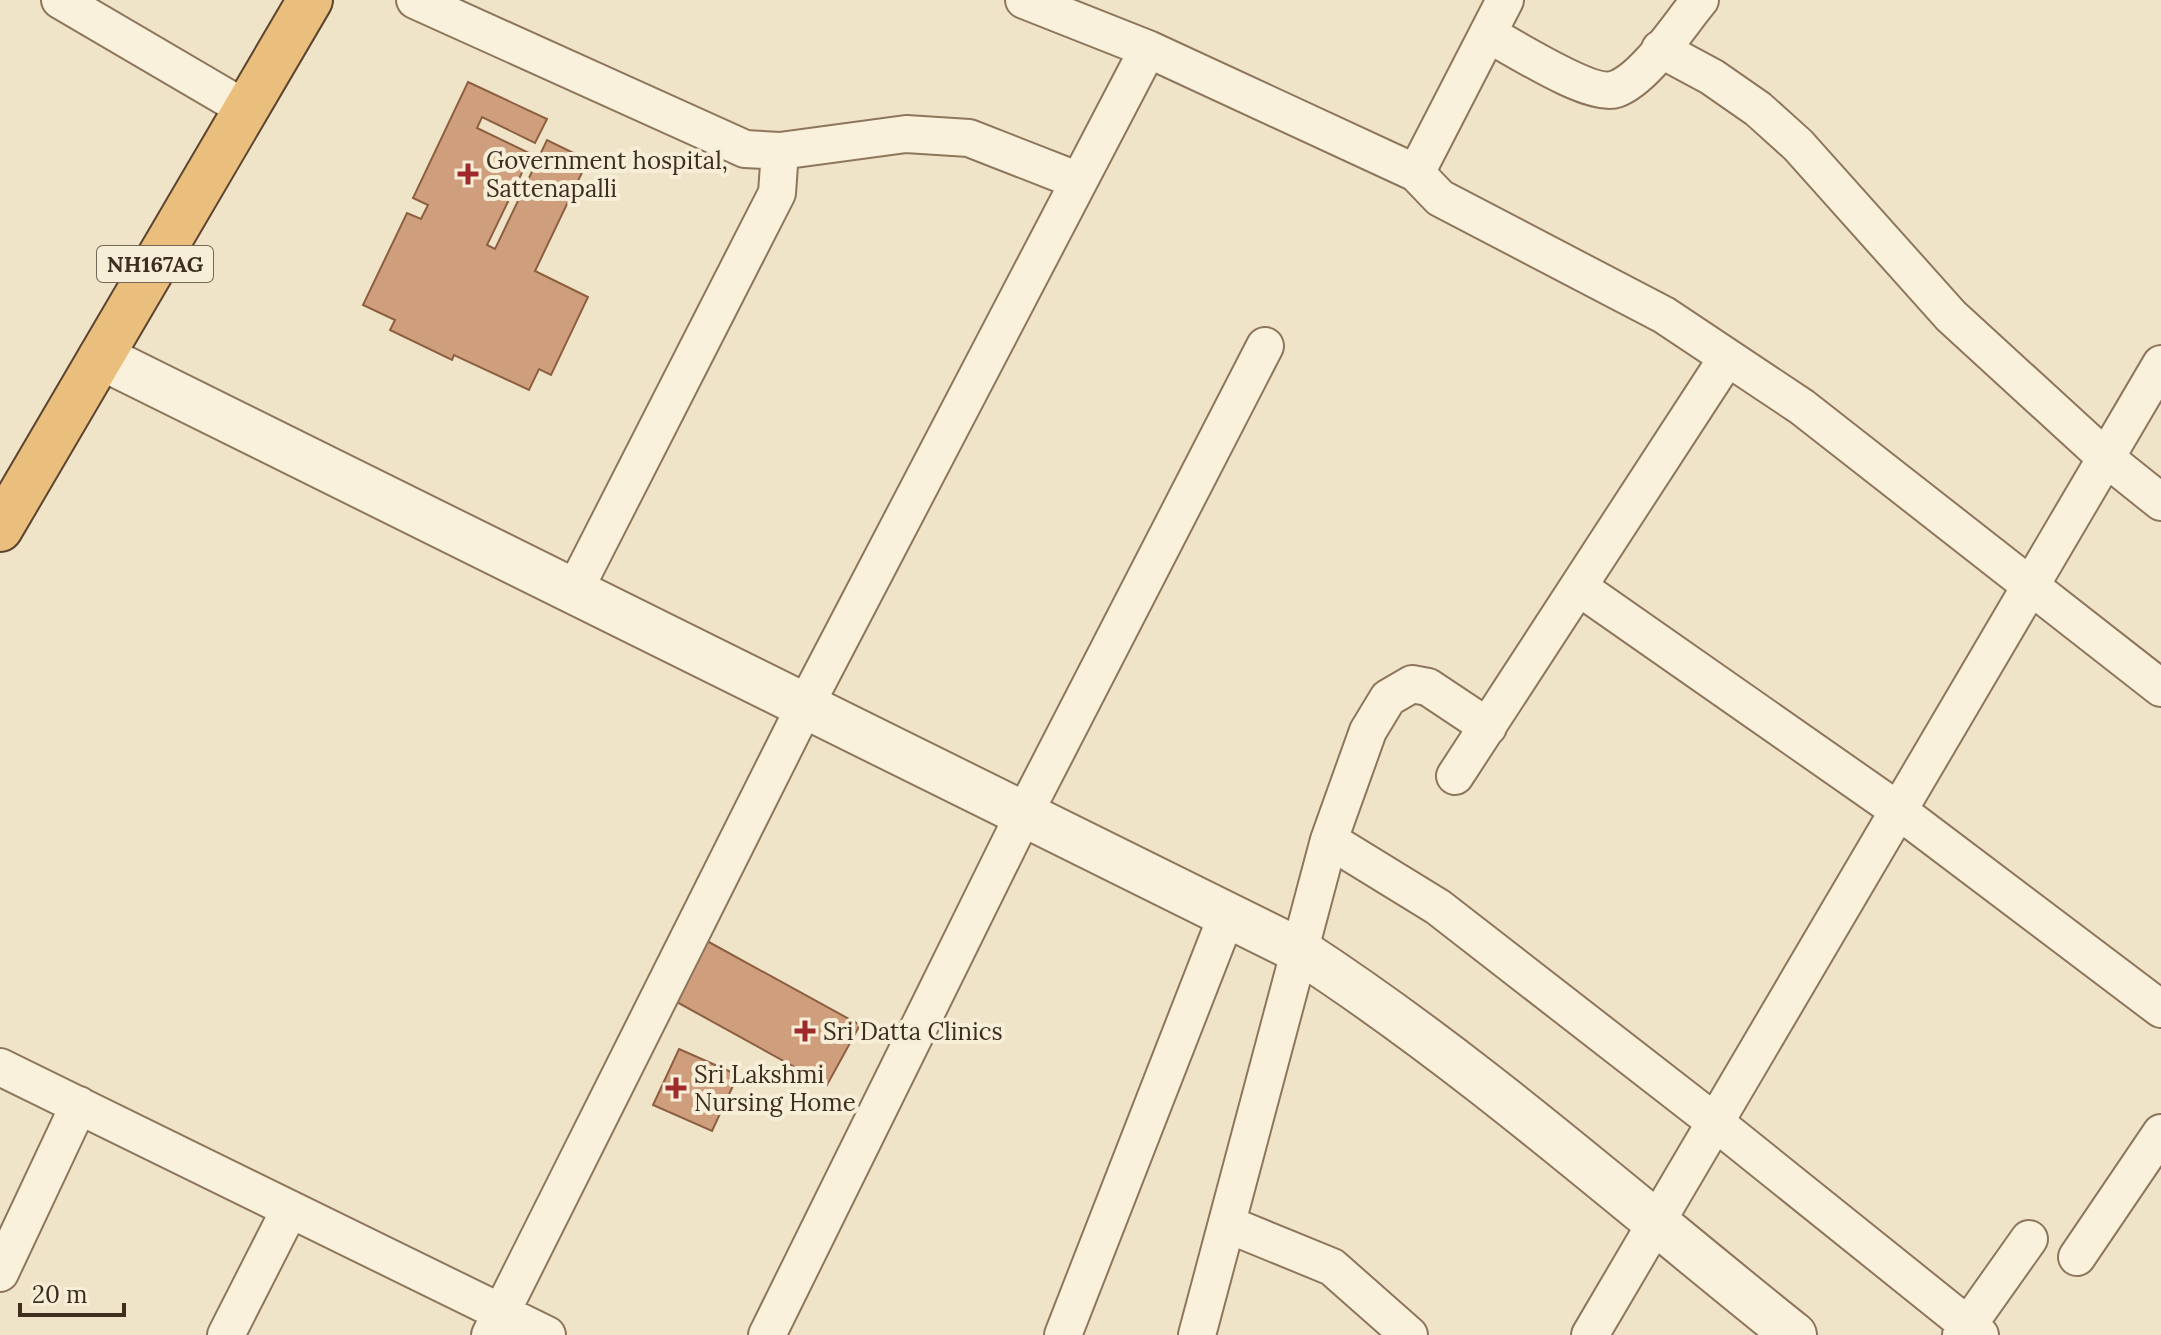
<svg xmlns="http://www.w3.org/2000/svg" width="2161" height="1335" font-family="Lora,serif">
	<rect width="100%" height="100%" fill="#f0e4c8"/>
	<!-- building -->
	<path fill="#cf9f7d" stroke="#8d5f41" stroke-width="2" d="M468,82L547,119L535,143L482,117L477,128L531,154L487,245L495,249L547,140L588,160L535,271L588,297L551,375L539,369L529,390L454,355L452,360L390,330L395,320L363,305L407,213L421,219L428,205L413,198Z
		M707,941L860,1025L827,1085L675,1001Z
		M679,1049L738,1075L712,1131L653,1105Z"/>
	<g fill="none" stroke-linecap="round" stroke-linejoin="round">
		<!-- minor casing -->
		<g stroke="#8d765c" stroke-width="40">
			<path id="minor" d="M60,0L246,109
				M415,0L745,149L780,151L906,134L969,138L1079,181
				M1024,0L1148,49L1416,173L1505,0
				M1488,34C1513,47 1591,98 1616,89C1646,78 1679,25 1700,0
				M1660,49L1712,77L1758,109L1798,145L1951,316L2106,458L2161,502
				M1416,173L1440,198L1664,315L1802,407L2161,688
				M1580,588L1899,811L2161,1009
				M574,591L777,193L780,151
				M1455,776L1727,358
				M1329,840L1438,907L1716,1123L1980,1335
				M0,1067L547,1335
				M1227,1224L1332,1267L1409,1335
				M2077,1257L2161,1133
				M0,1273L79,1105
				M226,1335L290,1209
				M490,1335L805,706L1148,49
				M767,1335L1024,814L1265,346
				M1063,1335L1227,915
				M1197,1335L1329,840L1368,731L1388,698L1412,684L1428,687L1488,727
				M1590,1335L2161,364
				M1961,1335L2029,1239"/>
		</g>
		<!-- tertiary casing -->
		<g stroke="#8d765c" stroke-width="48">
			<path id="tertiary" d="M101,357L1300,951C1475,1065 1631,1205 1794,1335"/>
		</g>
		<!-- trunk casing -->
		<g stroke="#5b4430" stroke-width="48">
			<path id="trunk" d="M0,529L310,0"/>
		</g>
		<!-- minor -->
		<use href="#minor" stroke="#faf1dc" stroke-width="36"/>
		<!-- tertiary -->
		<use href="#tertiary" stroke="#faf1dc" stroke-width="44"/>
		<!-- trunk -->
		<use href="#trunk" stroke="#eabe7c" stroke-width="44"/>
	</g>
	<!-- markers -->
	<g fill="#9e2a2b" stroke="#f7eed8" stroke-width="3">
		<path d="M464 162h8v8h8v8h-8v8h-8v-8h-8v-8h8z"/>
		<path d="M801 1019h8v8h8v8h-8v8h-8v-8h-8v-8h8z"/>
		<path d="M672 1076h8v8h8v8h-8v8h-8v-8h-8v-8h8z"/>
	</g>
	<g text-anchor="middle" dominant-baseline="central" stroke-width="8" stroke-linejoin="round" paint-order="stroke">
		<!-- shield labels -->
		<rect fill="#f7eed8" stroke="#756857" stroke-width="2" x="97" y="246" width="116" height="36" rx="6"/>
		<g font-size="22" font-weight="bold" fill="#3d2e20">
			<text x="155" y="264">NH167AG</text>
		</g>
		<!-- poi labels -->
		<g font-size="24" fill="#3d2e20" stroke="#f7eed8" text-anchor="start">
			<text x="486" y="160">Government hospital,<tspan x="486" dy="28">Sattenapalli</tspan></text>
			<text x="823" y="1031">Sri Datta Clinics</text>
			<text x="694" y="1074">Sri Lakshmi<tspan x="694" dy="28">Nursing Home</tspan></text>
		</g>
	</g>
	<!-- scale -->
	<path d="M20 1303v12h104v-12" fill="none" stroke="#3d2e20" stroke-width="4"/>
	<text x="32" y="1303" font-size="24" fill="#3d2e20" stroke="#f7eed8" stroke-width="6" paint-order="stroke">20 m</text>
</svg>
